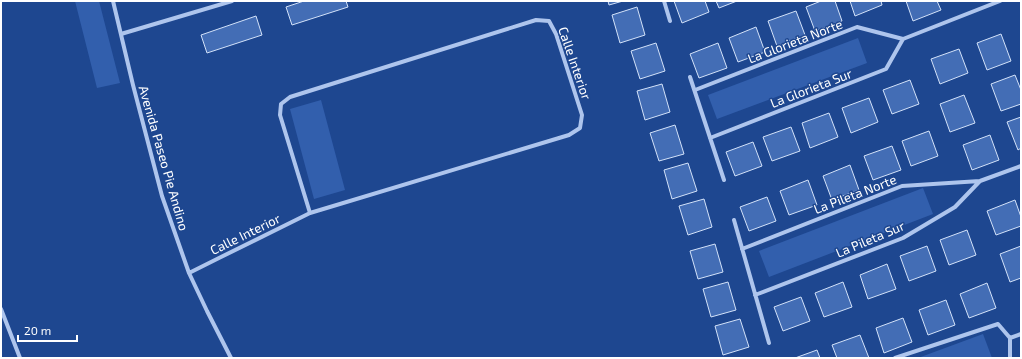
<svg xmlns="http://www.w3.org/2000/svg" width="1022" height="359" font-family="'Exo 2',sans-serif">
	<rect width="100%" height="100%" fill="#1e4790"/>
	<!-- green -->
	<path fill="#325fad" d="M75,1H99L120,83L97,88Z
		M858,38L867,63L717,119L708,95Z
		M321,100L345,190L314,199L290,109Z
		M923,188L933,214L769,277L759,251Z
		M983,334L992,358H918Z"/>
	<!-- building -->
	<path fill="#436db5" stroke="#d3e2f9" d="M304,1H346L348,7L292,25L286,7Z
		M608,1H623L609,5Z
		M674,1H705L709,12L682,23Z
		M716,1H737L719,8Z
		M821,1H835L842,21L815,31L806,7Z
		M850,1H881L882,5L855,16Z
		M906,1H937L941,10L913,21Z
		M637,7L645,35L620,43L612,15Z
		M796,11L805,35L777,46L768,21Z
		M256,16L262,35L207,53L201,35Z
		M756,27L765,52L738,62L729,38Z
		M1001,34L1011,61L987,70L977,43Z
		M656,43L665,71L640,79L631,51Z
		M718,43L727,68L699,78L690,54Z
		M959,49L968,73L940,84L931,59Z
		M1015,75L1021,90V104L1001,111L991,84Z
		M910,80L919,104L892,114L883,90Z
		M662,84L670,112L645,120L637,91Z
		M964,95L975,123L950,132L940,104Z
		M869,98L878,122L851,133L842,108Z
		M829,113L838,137L810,148L802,123Z
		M1021,117V148L1018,150L1007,122Z
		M675,125L684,154L659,161L650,133Z
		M791,127L800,151L772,161L763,137Z
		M929,131L938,156L911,166L902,141Z
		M990,135L999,160L972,170L963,145Z
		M753,142L762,166L735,176L726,152Z
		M892,146L901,170L873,180L864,156Z
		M688,163L697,191L672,199L664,170Z
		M850,165L859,190L832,200L823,176Z
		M808,180L817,205L789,215L780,191Z
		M767,197L776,221L749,231L740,207Z
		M704,199L712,227L688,235L679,206Z
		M1015,200L1021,217V226L996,235L987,211Z
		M967,230L976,255L949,265L940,240Z
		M715,244L723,272L698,279L690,251Z
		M927,246L936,271L909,281L900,256Z
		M1021,246V278L1010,282L1000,254Z
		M887,264L896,289L868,299L860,275Z
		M728,282L736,310L711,317L703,289Z
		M843,282L852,307L824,317L815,293Z
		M987,283L996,308L969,318L960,294Z
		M801,297L810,321L783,331L774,307Z
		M946,300L955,325L928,335L919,310Z
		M903,318L912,342L884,353L876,328Z
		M740,319L749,347L723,355L715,326Z
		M860,335L869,358H837L832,345Z
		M817,350L820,358H795Z"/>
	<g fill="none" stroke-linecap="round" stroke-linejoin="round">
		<!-- minor -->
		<path stroke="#aec5ed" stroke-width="4" d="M113,1L133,85L162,196L189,273L207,311L231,358
			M664,1L670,21
			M121,34L232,1
			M903,39L1000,1
			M690,77L724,180
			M695,90L857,27L903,39
			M710,138L886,69L903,39
			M734,220L769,343
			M742,249L902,186L980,181L1021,166
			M189,273L219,258L310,213L569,135L580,128L582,115L556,34L549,21L536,20L290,97L281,104L280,115L310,213
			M755,295L903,238L955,207L980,181
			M1,309L20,358
			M1010,338V358
			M1010,338L1021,334
			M895,358L998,324L1010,338"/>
	</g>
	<g text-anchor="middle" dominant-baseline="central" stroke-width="3" stroke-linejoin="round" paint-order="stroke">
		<!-- street labels -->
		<g font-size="13" fill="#fff" stroke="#1e4790">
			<text transform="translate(795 41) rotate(-21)">La Glorieta Norte</text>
			<text transform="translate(575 63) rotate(71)">Calle Interior</text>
			<text transform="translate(811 88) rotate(-21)">La Glorieta Sur</text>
			<text transform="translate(164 158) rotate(74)">Avenida Paseo Pie Andino</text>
			<text transform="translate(855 194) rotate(-21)">La Pileta Norte</text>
			<text transform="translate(245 234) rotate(-26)">Calle Interior</text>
			<text transform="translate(870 239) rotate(-23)">La Pileta Sur</text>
		</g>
	</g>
	<!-- border -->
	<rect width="1022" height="359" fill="none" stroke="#ffffff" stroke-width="4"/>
	<!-- scale -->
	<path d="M18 335v6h59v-6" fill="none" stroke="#ffffff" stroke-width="2"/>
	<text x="24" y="335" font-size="12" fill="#ffffff" stroke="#1e4790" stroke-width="3" paint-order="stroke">20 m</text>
</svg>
